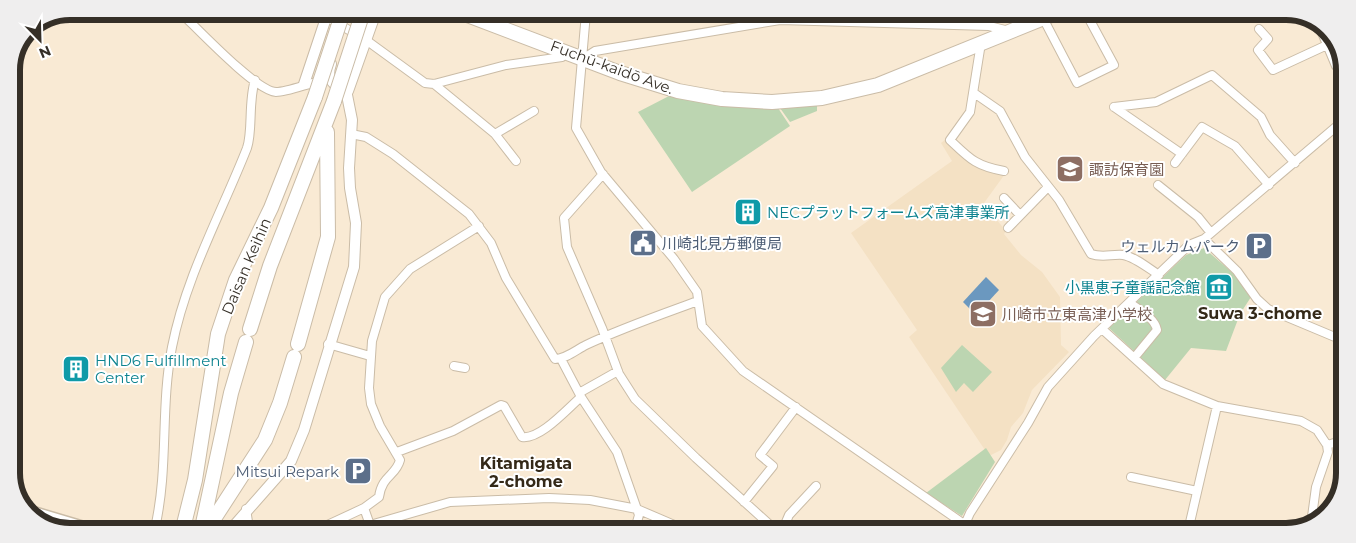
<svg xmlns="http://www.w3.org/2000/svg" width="1356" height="543" font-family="Montserrat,'Noto Sans JP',sans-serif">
	<rect width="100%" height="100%" fill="#f9ead4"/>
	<!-- built -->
	<path fill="#f4e1c4" d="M946,139L981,169L1005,174L984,203L997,216L996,219L1006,231L1004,234L1021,255L1042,272L1060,297L1061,345L1069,352L1032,390L1023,413L1011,427L1007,440L1001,450L989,456L909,337L917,330L851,233L952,161L941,143Z"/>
	<!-- green -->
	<path fill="#bcd5b1" d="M669,96L720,106L778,108L790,126L692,192L638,112Z
		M814,106H817V111L790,122L780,108Z
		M1204,248L1235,275L1251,297L1240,314L1226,351L1191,348L1165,380L1109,328L1186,255Z
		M962,345L992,372L973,392L964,383L956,392L941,368Z
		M986,448L995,462L962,516L926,493Z"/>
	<!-- water -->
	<path fill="#6b98bf" d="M986,277L999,290L976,315L963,302Z"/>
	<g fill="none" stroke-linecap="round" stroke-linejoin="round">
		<!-- street casing -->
		<g stroke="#cabca7" stroke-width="10">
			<path id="street" d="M180,12C197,28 256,91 276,92C288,92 309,83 321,81
				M318,12L366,40L425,83L434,84L506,65L562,57L567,51
				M586,13L576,128L601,172L674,259L697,292L702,326L743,371L964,524L973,529L1003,531
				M1043,18L1077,83L1114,65L1087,15
				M1318,23L1336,66L1345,76
				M1259,29L1268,39L1258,50L1273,70L1327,45
				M981,43L970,112L950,140C970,159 976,166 1004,171
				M584,58L595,51L780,20L989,26L1009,31
				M434,84L495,134L516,161
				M974,93L1000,111L1025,157L1059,200L1091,254C1102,258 1112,254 1123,255C1135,257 1148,268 1159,275
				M1114,107L1156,102L1212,75L1261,117L1270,135L1295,163
				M1114,107L1182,154
				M351,134L366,137L393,154L469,214L491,243L506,278L555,359C566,359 576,350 586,345C622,328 660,315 698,301
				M495,134L534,111
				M1175,163L1202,127L1235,146L1269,185
				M603,174L564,218L567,247L602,328L619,374L635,399L696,458L770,525L768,530
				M1158,185L1198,217L1211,233
				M1004,198L1020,215
				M1008,228L1048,187
				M1204,239L1237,271L1257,299L1268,309L1342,340
				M1130,303C1138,309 1155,318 1157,330L1134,358
				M1102,329L1163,384L1217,406L1301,421L1317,430L1327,445L1328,452L1316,487L1311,524
				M328,344L370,356
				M561,359L581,397L617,452L639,515L635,529
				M454,366L465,368
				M579,393L618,371
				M1327,445L1341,441
				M397,452L453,431L501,405L504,406L522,437C540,440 567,409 581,397
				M1131,477L1197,491
				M744,502L773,466L760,455L796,407
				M364,508L379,497C382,475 396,476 400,460L380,426L371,404L369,388L372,341L385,297L410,269L479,226
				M246,509L249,528
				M155,528C169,467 160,408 172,347C186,276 221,214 247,148C253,131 248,102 255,80
				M321,528L364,508L370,525L450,502L549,498L590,500L637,509L686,530
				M779,530L783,529L789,515L816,486
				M962,531L970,513L1028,423L1048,387L1094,336L1189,245L1204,239L1211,233L1344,120
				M1188,531L1217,406"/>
		</g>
		<!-- secondary casing -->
		<g stroke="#cabca7" stroke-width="12">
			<path id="secondary" d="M331,64C326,78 332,83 342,91
				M304,84L328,12
				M348,91L376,12
				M232,528L291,461L304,430L354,267L356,223L350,188L349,168L352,120L343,75"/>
		</g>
		<!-- primary casing -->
		<g stroke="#cabca7" stroke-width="14">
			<path id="primary" d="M25,510L82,527"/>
		</g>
		<!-- highway casing -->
		<g stroke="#cabca7" stroke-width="16">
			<path id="highway" d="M462,13L620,73L678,91L722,99L772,102L822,98L878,85L1051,15
				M250,329L270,266L334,101
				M298,344L328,237L327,132
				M183,528L195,480L218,334L236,280L271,208L315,97
				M202,528L231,393L246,342
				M208,528L265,440L280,403L294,357"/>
		</g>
		<!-- street -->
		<use href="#street" stroke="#fff" stroke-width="8"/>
		<!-- secondary -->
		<use href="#secondary" stroke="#fff" stroke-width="10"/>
		<!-- primary -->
		<use href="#primary" stroke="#fff" stroke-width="11"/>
		<!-- highway -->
		<use href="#highway" stroke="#fff" stroke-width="14"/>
		<!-- highway-bridge casing -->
		<g stroke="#cabca7" stroke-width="16" stroke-linecap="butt">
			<path id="highway-bridge" d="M315,97L343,12
				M334,101L363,12"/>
		</g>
		<!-- highway-bridge -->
		<use href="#highway-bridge" stroke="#fff" stroke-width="14"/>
	</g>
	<!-- icons -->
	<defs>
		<g id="school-square" transform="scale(1.4375)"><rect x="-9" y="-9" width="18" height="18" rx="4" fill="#8d6e63" stroke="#fff"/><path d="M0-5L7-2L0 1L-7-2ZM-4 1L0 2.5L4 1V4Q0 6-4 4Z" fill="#fff"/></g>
		<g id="building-square" transform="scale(1.4375)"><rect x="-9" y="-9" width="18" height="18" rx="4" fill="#0f9aa8" stroke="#fff"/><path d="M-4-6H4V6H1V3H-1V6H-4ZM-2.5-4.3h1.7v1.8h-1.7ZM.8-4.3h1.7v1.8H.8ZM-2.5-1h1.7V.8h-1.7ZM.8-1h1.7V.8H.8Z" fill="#fff"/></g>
		<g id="civic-square" transform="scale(1.4375)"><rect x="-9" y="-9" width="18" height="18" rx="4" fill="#5c6f8a" stroke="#fff"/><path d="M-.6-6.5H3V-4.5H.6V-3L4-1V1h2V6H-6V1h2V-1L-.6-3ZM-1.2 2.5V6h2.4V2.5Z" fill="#fff"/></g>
		<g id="parking-square" transform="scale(1.4375)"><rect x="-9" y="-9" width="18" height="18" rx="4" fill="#5c6f8a" stroke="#fff"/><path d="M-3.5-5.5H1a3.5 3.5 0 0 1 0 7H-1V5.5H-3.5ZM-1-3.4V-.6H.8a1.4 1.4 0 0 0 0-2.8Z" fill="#fff"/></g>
		<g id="museum-square" transform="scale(1.4375)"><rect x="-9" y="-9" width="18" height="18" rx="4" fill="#0f9aa8" stroke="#fff"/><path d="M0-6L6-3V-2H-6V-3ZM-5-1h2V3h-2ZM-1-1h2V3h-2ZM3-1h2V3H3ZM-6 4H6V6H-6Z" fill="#fff"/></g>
	</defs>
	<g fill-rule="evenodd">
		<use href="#school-square" x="1070" y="169"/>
		<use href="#building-square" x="748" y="212"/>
		<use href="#civic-square" x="643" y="243"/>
		<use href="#parking-square" x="1259" y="246"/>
		<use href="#museum-square" x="1219" y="287"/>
		<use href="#school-square" x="983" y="314"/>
		<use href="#building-square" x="76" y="369"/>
		<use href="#parking-square" x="358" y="471"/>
	</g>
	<g text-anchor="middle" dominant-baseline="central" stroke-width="4" stroke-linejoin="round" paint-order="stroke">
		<!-- street labels -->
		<g font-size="15" fill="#352f27" stroke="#fff">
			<text transform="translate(612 67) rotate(20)">Fuchū-kaidō Ave.</text>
			<text transform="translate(246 266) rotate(-67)">Daisan Keihin</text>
		</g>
		<!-- education labels -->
		<g font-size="15" fill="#785e54" stroke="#fff" text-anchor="start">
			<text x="1089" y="169">諏訪保育園</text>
			<text x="1002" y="314">川崎市立東高津小学校</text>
		</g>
		<!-- culture labels -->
		<g font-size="15" fill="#0d838f" stroke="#fff" text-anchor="start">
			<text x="767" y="212">NECプラットフォームズ高津事業所</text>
			<text x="1200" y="287" text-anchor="end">小黒恵子童謡記念館</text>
			<text x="95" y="360">HND6 Fulfillment<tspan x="95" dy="17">Center</tspan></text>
		</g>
		<!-- service labels -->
		<g font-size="15" fill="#4e5e75" stroke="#fff" text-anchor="end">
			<text x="662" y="243" text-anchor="start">川崎北見方郵便局</text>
			<text x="1240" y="246">ウェルカムパーク</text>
			<text x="339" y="471">Mitsui Repark</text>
		</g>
		<!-- neighbourhood labels -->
		<g font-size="16" font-weight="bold" fill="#342918" stroke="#fff">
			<text x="1260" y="313">Suwa 3-chome</text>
			<text x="526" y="463">Kitamigata<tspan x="526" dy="18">2-chome</tspan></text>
		</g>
	</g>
	<!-- crop -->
	<path d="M0 0H1356V543H0ZM70 20H1286A50 50 0 0 1 1336 70V473A50 50 0 0 1 1286 523H70A50 50 0 0 1 20 473V70A50 50 0 0 1 70 20Z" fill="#efeeee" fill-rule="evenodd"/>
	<path fill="none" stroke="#352f27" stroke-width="6" d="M70 20H1286A50 50 0 0 1 1336 70V473A50 50 0 0 1 1286 523H70A50 50 0 0 1 20 473V70A50 50 0 0 1 70 20Z"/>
	<!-- north arrow -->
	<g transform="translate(40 40) rotate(157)" stroke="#ffffff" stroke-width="4" paint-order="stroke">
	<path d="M0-4L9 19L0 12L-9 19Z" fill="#352f27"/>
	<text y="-8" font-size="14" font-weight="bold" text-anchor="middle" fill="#352f27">N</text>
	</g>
</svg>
